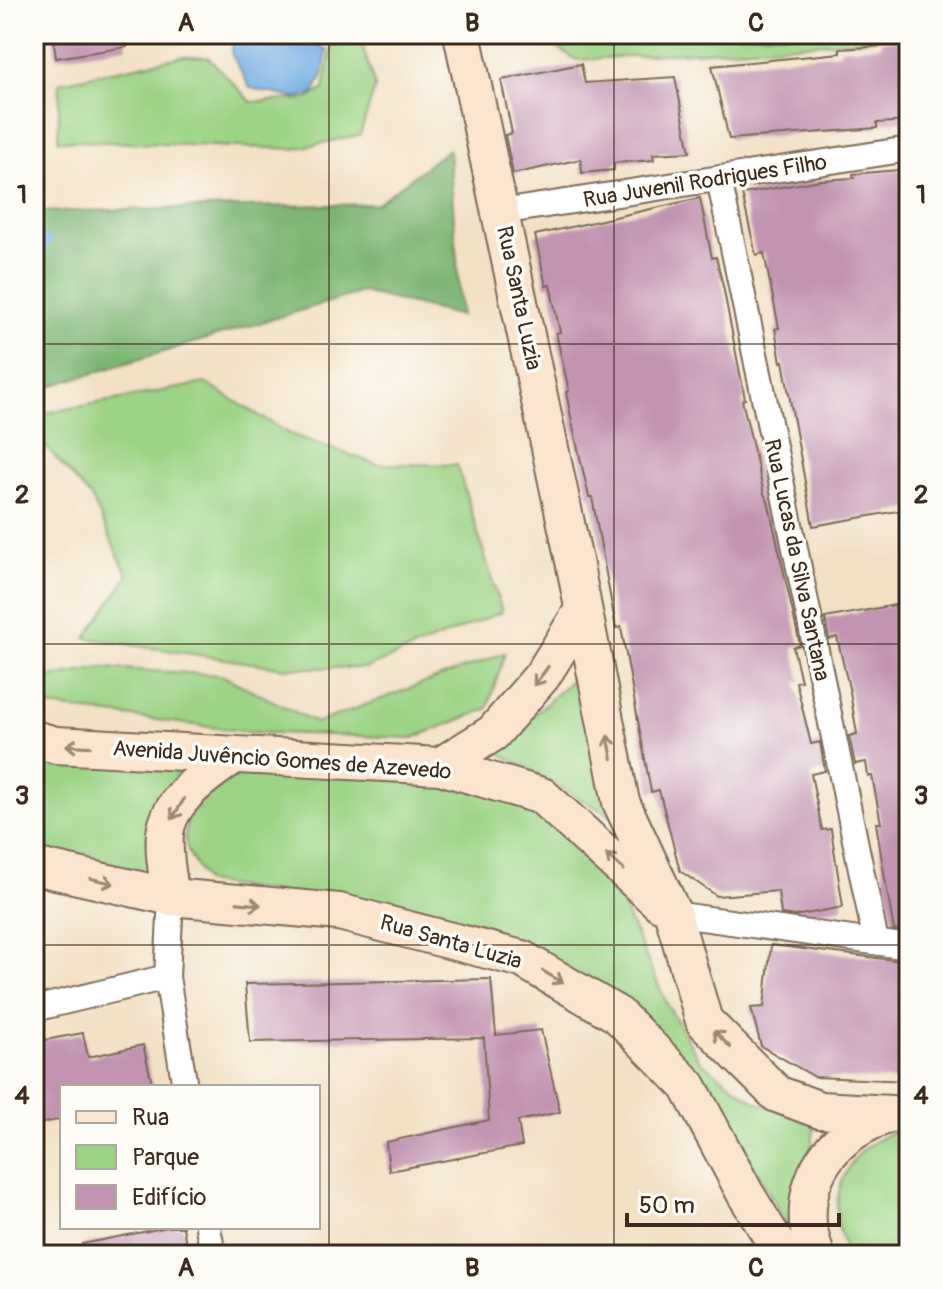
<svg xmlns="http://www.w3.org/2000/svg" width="943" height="1289" font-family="Pangolin,sans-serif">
	<rect width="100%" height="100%" fill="#fdfcf7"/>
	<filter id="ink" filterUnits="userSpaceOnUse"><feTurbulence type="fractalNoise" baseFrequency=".0125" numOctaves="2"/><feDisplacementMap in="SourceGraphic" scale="16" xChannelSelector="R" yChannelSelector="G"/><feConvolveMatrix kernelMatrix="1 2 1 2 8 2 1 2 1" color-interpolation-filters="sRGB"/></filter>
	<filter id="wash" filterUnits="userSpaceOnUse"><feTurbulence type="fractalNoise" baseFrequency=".006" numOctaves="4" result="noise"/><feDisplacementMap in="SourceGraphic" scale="32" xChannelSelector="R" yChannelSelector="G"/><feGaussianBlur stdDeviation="1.8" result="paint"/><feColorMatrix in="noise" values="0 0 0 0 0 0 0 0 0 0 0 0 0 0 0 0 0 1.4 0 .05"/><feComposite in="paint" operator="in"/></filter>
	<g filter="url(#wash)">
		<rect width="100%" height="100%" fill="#f3e1c6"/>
		<!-- green -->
		<path fill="#9cd385" stroke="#6c7e52" stroke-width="2" d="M537,34H902L866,40L576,60Z
			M360,37L375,87L360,135L294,149L58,140L60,82L184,56L208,57L251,102L307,99L324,89L332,45Z
			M205,383L290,434L376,464L457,465L502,612L366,668H285L86,638L128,576L92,499L34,433V415Z
			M505,653L487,709L413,738L249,732L34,704V680L102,668L221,675L317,723Z
			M588,664L613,817L496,751Z
			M34,753L182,766L159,804L154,879L42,851L34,847Z
			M242,770L382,775L486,790L553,817L604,864L667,1004L700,1061L754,1101L815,1125L796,1241L718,1102L646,1020L534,953L450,918L205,882C200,872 191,860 187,848C176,811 217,788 242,770Z
			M901,1128H909V1255H849C832,1226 833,1187 854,1160C866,1144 884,1136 901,1128Z"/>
		<!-- forest -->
		<path fill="#7db572" stroke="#5c7048" stroke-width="2" d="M449,149L461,316L362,292L34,391V212L376,204Z"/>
		<!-- water -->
		<path fill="#70ace2" stroke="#566b80" stroke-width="2" d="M235,34H311L316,43L327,50L323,75L313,95L293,98L250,88L231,53Z"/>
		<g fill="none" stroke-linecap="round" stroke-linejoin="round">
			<!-- stream -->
			<path stroke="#70ace2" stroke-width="9" d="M34,240H48L34,261"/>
		</g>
		<g id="blocks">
			<!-- building -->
			<path fill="#c394b2" d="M53,34H126L127,47L56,58Z
				M909,39V121L877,123V128L729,139L712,66L840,53V49L881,46V41Z
				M581,64L585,83L675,77L690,152L653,154L654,160L614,163V170L582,173L581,159L513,174L505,135L512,133L501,80Z
				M909,169V509L813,526L783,361L781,362L775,329L779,328L764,253L756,255L742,194L821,180L854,178L853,174Z
				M700,198L712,258L716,257L723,286L745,399L742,400L764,494L768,501L800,645L793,647L801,681L796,682L811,744L820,742L825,771L811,774L822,830L831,829L843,907L795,916L781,914L778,891L717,896L680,871L659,790L651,792L621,627L616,628L592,497H589L573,427L566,392L569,391L556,333L560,332L550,285L546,286L535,235Z
				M895,605L909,675V932L894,930L883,867L876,823H881L872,776H868L866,762L855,764L849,736L857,734L850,692L837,637L829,639L825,618Z
				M771,945L909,962V1081L815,1077L761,1046L751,1008L764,1007Z
				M491,979L496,1035L541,1030L560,1112L518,1121L522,1146L389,1171L386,1142L489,1120L484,1038L250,1042L245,984Z
				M83,1033L88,1057L143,1045L153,1087H62V1119L34,1125V1042Z
				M168,1227H183L188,1255H83L82,1244Z"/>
		</g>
	</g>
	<g filter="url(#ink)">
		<use href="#blocks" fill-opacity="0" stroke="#7b6a59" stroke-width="2"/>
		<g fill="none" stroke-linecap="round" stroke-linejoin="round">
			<!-- street casing -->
			<g stroke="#7b6a59" stroke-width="28">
				<path id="street" d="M719,179L876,942
					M501,212L909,149
					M171,897L167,977L185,1087
					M673,914L909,947
					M34,1009L167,977
					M208,1227L213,1255"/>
			</g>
			<!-- secondary casing -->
			<g stroke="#7b6a59" stroke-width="40">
				<path id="secondary" d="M462,34L574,561L621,802L673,914L704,1021L777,1094L820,1110L891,1114
					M34,739L56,745L440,766L542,796L660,903
					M440,766L493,733L542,676L583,610
					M34,866L171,897L339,912L522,959L618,1015L688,1086L745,1193L783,1255
					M171,897C168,877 163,854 165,834C169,799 207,774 233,756
					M816,1255C813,1245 809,1234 808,1224C804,1169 838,1132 887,1115"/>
			</g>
			<!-- street -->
			<use href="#street" stroke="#fff" stroke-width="24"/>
			<!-- secondary -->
			<use href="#secondary" stroke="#fce5cf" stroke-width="36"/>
		</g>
		<!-- one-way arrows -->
		<defs><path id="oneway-shaft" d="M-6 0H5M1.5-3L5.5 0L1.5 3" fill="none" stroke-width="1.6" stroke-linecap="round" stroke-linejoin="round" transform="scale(2)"/></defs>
		<g stroke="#9c8876">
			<use href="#oneway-shaft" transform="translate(541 676) rotate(127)"/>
			<use href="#oneway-shaft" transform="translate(78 746) rotate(-177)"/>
			<use href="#oneway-shaft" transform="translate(610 747) rotate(-101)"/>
			<use href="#oneway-shaft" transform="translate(178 809) rotate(121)"/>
			<use href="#oneway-shaft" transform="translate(615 862) rotate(-138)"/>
			<use href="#oneway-shaft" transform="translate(102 881) rotate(13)"/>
			<use href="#oneway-shaft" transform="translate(249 904) rotate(5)"/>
			<use href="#oneway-shaft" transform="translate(553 977) rotate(31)"/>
			<use href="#oneway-shaft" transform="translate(722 1039) rotate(-135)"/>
		</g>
	</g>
	<!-- grid -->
	<path fill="none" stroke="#3b2a1e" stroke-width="2" stroke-opacity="0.55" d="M329,34V1255M614,34V1255M34,344H909M34,644H909M34,945H909"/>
	<g text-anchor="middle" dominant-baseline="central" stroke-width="7" stroke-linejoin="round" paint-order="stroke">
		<!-- street labels -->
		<g font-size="22" fill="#3b2a1e" stroke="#fdfcf7">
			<text transform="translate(705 181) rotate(-9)">Rua Juvenil Rodrigues Filho</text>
			<text transform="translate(519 298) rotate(78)">Rua Santa Luzia</text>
			<text transform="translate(797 560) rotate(78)">Rua Lucas da Silva Santana</text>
			<text transform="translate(282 760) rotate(4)">Avenida Juvêncio Gomes de Azevedo</text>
			<text transform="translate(451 942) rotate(16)">Rua Santa Luzia</text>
		</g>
	</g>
	<!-- margin -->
	<rect width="943" height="1289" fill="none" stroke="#fdfcf7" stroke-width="88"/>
	<!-- legend -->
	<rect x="60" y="1085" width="260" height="144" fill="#fdfcf7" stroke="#afa8a0" stroke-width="2"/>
	<rect x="76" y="1111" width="40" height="12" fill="#fce5cf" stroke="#afa8a0" stroke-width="2"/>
	<text x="132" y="1125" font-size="24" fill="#3b2a1e">Rua</text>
	<rect x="76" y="1145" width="40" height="24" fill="#9cd385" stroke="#afa8a0" stroke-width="2"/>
	<text x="132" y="1165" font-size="24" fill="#3b2a1e">Parque</text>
	<rect x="76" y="1185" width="40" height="24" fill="#c394b2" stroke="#afa8a0" stroke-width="2"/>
	<text x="132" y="1205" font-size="24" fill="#3b2a1e">Edifício</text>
	<!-- scale -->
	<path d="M627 1213v12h212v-12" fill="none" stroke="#3b2a1e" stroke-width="4"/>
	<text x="639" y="1213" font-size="24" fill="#3b2a1e" stroke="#fdfcf7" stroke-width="6" paint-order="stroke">50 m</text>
	<rect x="44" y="44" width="855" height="1201" fill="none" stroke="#3b2a1e" stroke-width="3"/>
	<g font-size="26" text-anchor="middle" font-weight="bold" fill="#3b2a1e">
		<text x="186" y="31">A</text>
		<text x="472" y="31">B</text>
		<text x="756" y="31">C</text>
		<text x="22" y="203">1</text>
		<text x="921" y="203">1</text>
		<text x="22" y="503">2</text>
		<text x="921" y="503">2</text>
		<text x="22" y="804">3</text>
		<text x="921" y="804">3</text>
		<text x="22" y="1104">4</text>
		<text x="921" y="1104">4</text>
		<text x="186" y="1276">A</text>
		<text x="472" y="1276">B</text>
		<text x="756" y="1276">C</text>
	</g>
</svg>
